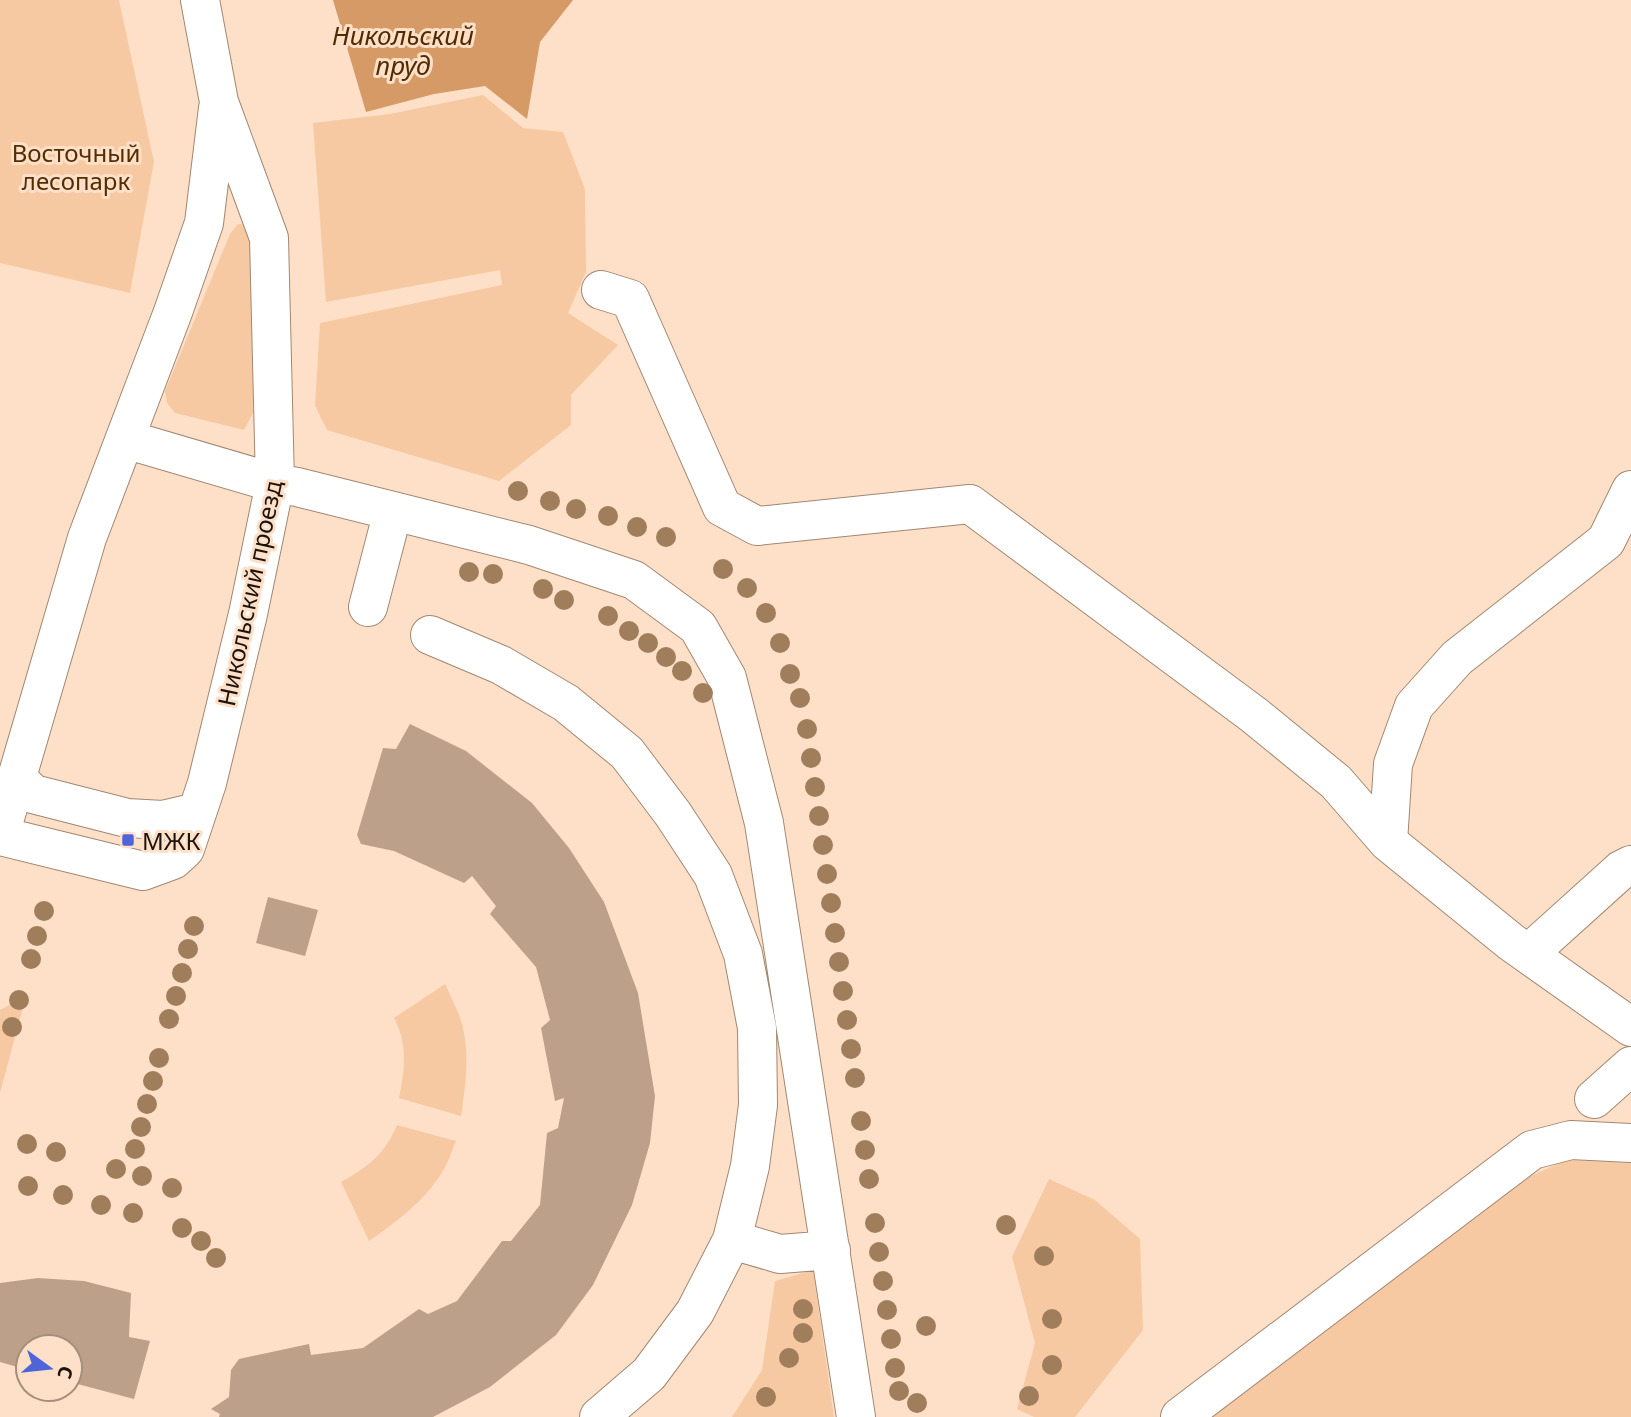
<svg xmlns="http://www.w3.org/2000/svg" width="1631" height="1417" font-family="'Noto Sans',sans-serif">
	<rect width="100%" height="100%" fill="#fee0c8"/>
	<!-- green -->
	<path fill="#f7c9a3" d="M0,0H119L154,162L130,293L0,263Z
		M483,95L523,128L563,132L585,189L586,272L568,313L618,345L571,395V425L499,481L327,430L315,406L320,323L502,285L500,270L326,302L313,123L390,114Z
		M238,224H252L253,413L244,430L175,413L167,403L165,391L230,234Z
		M445,984C450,995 455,1005 459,1015C471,1047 466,1083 461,1116L399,1098C405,1070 408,1044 394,1018Z
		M26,996L0,1093V1010Z
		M397,1125L456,1141C451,1153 447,1166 439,1177C421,1204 396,1222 369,1241L341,1182C368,1167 385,1154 397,1125Z
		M1566,1160L1631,1163V1417H1210L1529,1177Z
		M1049,1179L1095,1200L1140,1239L1143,1330L1075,1417H1034L1017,1409L1035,1343L1012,1257Z
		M813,1270L834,1417H732L762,1370L775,1281Z"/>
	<!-- water -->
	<path fill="#d69a67" d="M333,0H573L540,42L527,119L485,86L434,94L366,112Z"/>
	<!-- building -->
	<path fill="#bca08a" d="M410,724L466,751L532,803L569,848L604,902L638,993L655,1096L650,1143L632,1205L593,1285L556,1335L490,1387L433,1417H219L220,1414L211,1409L229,1397L231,1370L239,1359L309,1344L311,1355L363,1348L419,1309L428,1314L457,1301L502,1241H511L540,1205L547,1133L558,1128L564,1098L555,1101L541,1028L550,1020L536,967L490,914L496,906L472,876L464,883L394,851L361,844L357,835L383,748L396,749Z
		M268,897L318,910L305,956L256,943Z
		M38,1278L84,1281L131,1293L129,1337L150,1341L134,1399L70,1382V1347H28V1370L0,1362V1283Z"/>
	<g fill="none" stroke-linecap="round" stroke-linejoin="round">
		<!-- minor casing -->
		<g stroke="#a28771" stroke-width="40">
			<path id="minor" d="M601,290L630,299L722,507L757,526L970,504L1254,715L1336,782L1388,842L1511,942L1631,1027
				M125,439L275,483L297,487L529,545L634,580L698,627L727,678L764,823L856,1417
				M368,607L393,511
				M430,635L501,665L566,703L627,753L673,814L713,875L743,954L757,1028L758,1105L750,1166L732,1240L695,1312L649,1374L599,1417
				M16,777L33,794L127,818L163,820L197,812
				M0,835L87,538L173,312L204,223L218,108
				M0,836L143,871L173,860L185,849L207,783L248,614L275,483L269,238L219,102L200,0
				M1388,842L1393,764L1414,706L1457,658L1606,541L1631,490
				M1528,954L1621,870L1631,865
				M1594,1099L1631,1066
				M732,1240L780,1254L831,1250
				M1180,1417L1532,1150L1571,1140L1631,1143"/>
		</g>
		<!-- minor -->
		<use href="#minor" stroke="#fff" stroke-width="38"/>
	</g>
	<!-- trees -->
	<g fill="#a07e5b">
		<circle cx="518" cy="491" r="10"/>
		<circle cx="550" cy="501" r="10"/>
		<circle cx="576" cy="509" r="10"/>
		<circle cx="608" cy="516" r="10"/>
		<circle cx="637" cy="527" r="10"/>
		<circle cx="666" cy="537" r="10"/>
		<circle cx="723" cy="569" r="10"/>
		<circle cx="469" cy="572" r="10"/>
		<circle cx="493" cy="574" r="10"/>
		<circle cx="747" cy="588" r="10"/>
		<circle cx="543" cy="589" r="10"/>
		<circle cx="564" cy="600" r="10"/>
		<circle cx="766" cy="613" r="10"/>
		<circle cx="608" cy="616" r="10"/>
		<circle cx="629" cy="631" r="10"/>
		<circle cx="648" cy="643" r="10"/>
		<circle cx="780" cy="643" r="10"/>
		<circle cx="666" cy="657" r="10"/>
		<circle cx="682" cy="671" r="10"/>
		<circle cx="790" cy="674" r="10"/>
		<circle cx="703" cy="693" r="10"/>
		<circle cx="800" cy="698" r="10"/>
		<circle cx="807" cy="729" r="10"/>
		<circle cx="811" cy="758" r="10"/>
		<circle cx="815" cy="787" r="10"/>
		<circle cx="819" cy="816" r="10"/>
		<circle cx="823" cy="845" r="10"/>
		<circle cx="827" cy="874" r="10"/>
		<circle cx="831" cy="903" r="10"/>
		<circle cx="44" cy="911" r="10"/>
		<circle cx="194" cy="926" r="10"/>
		<circle cx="835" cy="933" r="10"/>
		<circle cx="37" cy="936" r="10"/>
		<circle cx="188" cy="949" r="10"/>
		<circle cx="31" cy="959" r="10"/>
		<circle cx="839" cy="962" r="10"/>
		<circle cx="182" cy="973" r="10"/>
		<circle cx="843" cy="991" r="10"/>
		<circle cx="176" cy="996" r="10"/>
		<circle cx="19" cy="1000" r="10"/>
		<circle cx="169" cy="1019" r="10"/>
		<circle cx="847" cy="1020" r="10"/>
		<circle cx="12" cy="1027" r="10"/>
		<circle cx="851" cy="1049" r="10"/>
		<circle cx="159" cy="1058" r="10"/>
		<circle cx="855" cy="1078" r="10"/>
		<circle cx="153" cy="1081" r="10"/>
		<circle cx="147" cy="1104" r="10"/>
		<circle cx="861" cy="1121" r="10"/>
		<circle cx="141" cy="1127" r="10"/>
		<circle cx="27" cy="1144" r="10"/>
		<circle cx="135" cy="1149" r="10"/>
		<circle cx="865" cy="1150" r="10"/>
		<circle cx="56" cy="1152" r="10"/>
		<circle cx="116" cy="1169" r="10"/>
		<circle cx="142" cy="1176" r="10"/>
		<circle cx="869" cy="1179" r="10"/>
		<circle cx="28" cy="1186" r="10"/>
		<circle cx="172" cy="1188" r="10"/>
		<circle cx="63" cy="1195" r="10"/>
		<circle cx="101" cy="1205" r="10"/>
		<circle cx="133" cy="1213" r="10"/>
		<circle cx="875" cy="1223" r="10"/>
		<circle cx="1006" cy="1225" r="10"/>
		<circle cx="182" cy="1228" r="10"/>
		<circle cx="201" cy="1241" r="10"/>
		<circle cx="879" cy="1252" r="10"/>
		<circle cx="1044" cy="1256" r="10"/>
		<circle cx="216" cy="1258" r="10"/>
		<circle cx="883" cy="1281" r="10"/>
		<circle cx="803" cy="1309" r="10"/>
		<circle cx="887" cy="1310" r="10"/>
		<circle cx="1052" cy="1319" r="10"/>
		<circle cx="926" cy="1326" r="10"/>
		<circle cx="803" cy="1333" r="10"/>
		<circle cx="891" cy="1339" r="10"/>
		<circle cx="789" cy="1358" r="10"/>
		<circle cx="1052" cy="1365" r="10"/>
		<circle cx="895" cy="1368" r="10"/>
		<circle cx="899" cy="1391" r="10"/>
		<circle cx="1029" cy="1396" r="10"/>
		<circle cx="766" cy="1397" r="10"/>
		<circle cx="917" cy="1403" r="10"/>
	</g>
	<!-- markers -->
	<rect fill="#4e65da" stroke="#fee0c8" stroke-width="2.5" x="121" y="833" width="14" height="14" rx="3.5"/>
	<g text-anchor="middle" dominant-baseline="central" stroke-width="6" stroke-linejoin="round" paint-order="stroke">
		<!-- park labels -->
		<g font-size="24" fill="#542d02" stroke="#fee0c8">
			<text x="76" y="152">Восточный<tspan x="76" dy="28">лесопарк</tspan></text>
		</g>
		<!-- street labels -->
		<g font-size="24" fill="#1d130b" stroke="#fee0c8">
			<text transform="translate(249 593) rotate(-78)">Никольский проезд</text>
		</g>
		<!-- poi labels -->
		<g font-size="24" fill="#1d130b" stroke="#fee0c8" text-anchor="start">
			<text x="142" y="840">МЖК</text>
		</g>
		<!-- water labels -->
		<g font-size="26" font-style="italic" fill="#522b00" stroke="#fee0c8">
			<text x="403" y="35">Никольский<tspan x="403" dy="30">пруд</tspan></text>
		</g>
	</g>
	<!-- north arrow -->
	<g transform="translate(49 1368) rotate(105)"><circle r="33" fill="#fee0c8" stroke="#a48e7c" stroke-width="2"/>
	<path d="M0-5L12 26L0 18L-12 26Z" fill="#4e65da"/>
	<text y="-10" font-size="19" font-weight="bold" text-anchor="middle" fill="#1d130b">С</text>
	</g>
</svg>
